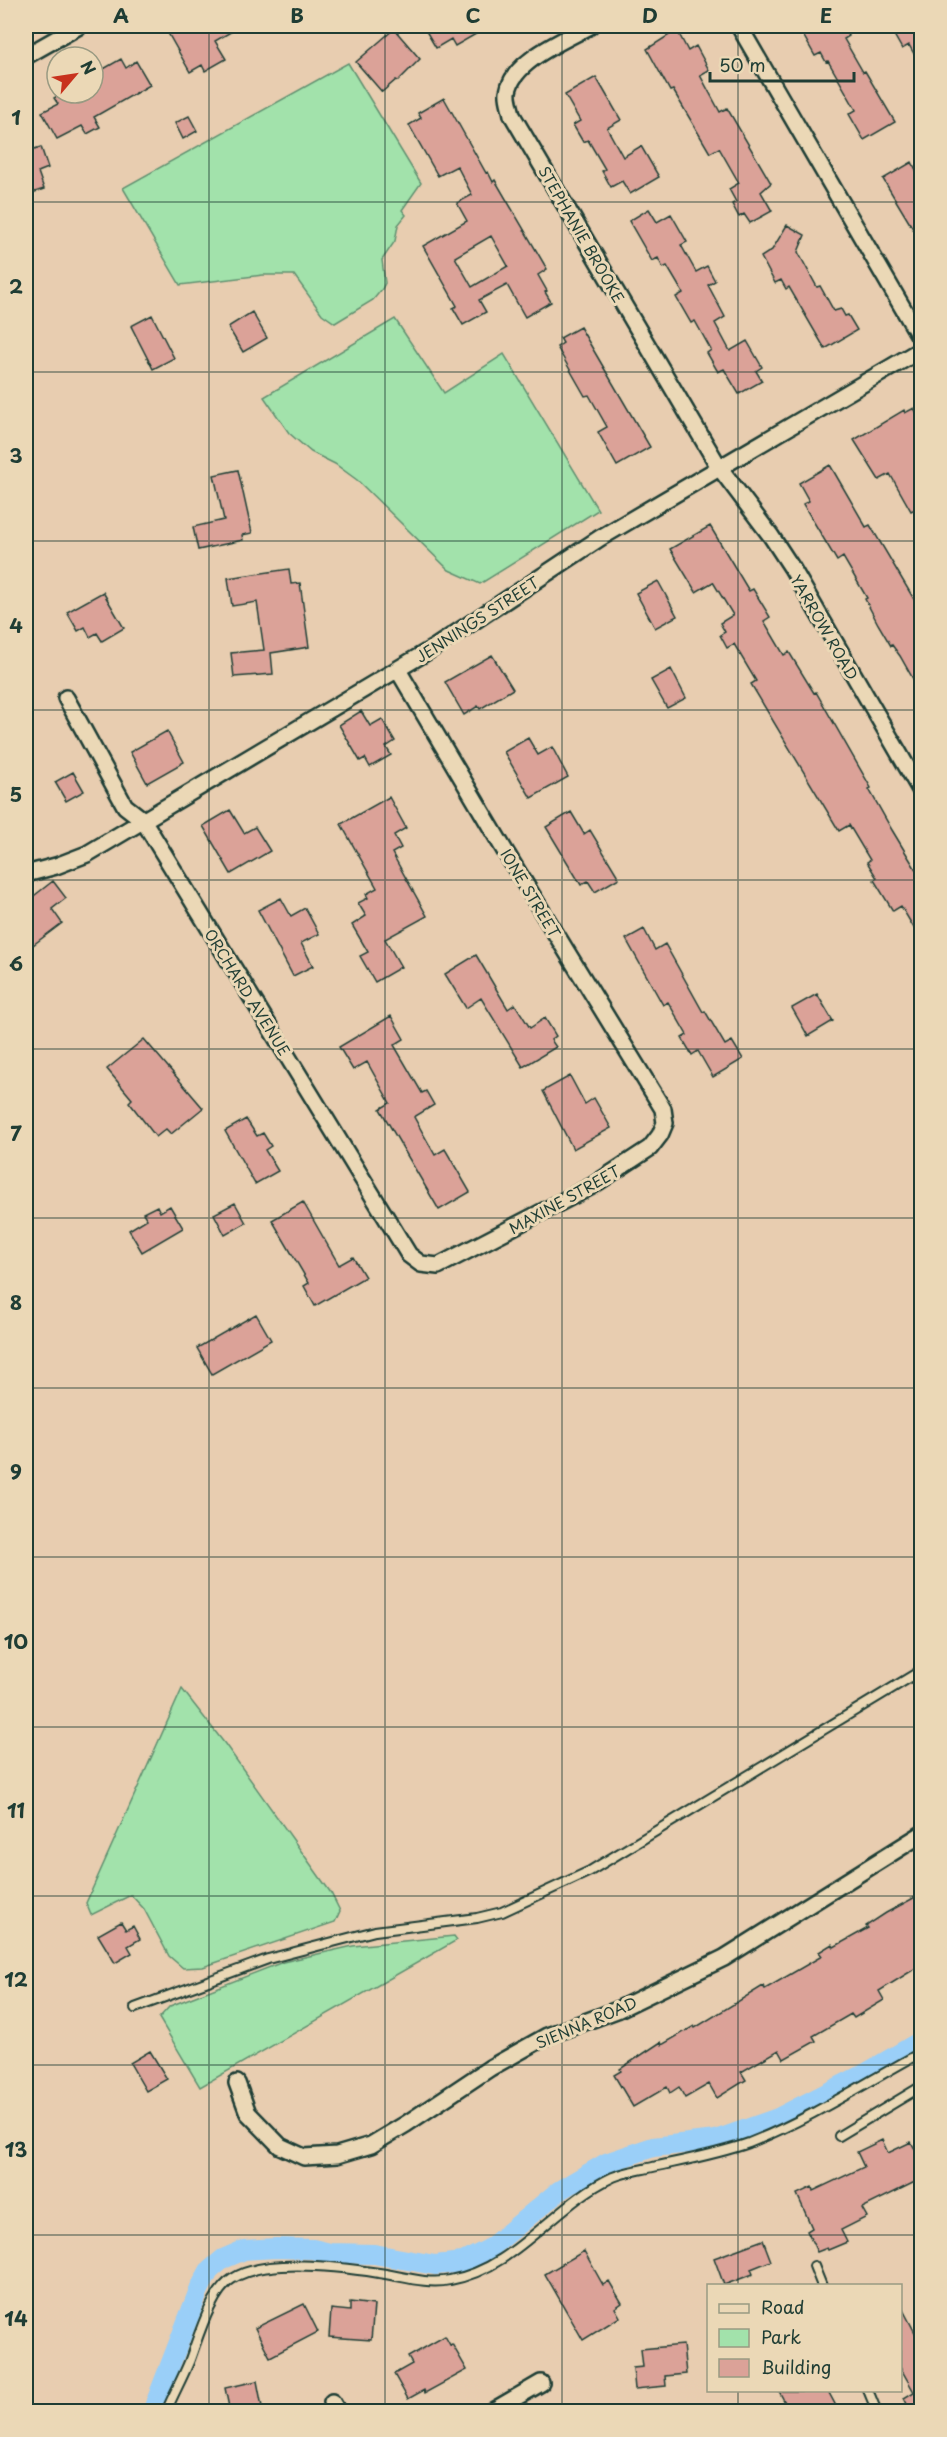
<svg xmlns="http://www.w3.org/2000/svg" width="947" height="2437" font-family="'Playpen Sans',sans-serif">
	<rect width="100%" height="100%" fill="#e8cdb0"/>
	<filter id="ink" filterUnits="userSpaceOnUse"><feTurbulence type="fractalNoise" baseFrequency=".0167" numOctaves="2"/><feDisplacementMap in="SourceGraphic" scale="12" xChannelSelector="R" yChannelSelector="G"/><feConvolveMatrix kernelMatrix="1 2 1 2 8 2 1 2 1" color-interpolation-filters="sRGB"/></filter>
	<g filter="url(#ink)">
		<!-- green -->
		<path fill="#a2e2ab" stroke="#609070" stroke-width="1.5" d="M348,63L421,183L402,210L406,215L398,225L395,241L382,260L385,283L382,289L373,300L335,323L322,314L294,275H263L180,285L123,188Z
			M395,319L444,393L504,354L598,510L480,584L449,570L357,480L335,464L311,452L289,433L264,397Z
			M182,1689L225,1744L331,1893L340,1911L335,1922L203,1967L183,1968L169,1956L144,1909L131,1895L91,1915L86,1903Z
			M454,1936L457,1940L200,2087L159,2018L170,2006L283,1962L353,1946Z"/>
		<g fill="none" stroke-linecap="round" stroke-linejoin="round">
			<!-- canal -->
			<path stroke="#9acff8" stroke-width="20" d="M152,2412L199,2290L209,2271L223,2259L244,2250L276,2248L313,2249L330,2253L374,2254L435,2265L463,2262L489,2249L560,2190L606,2163L653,2147L716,2140L778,2118L866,2073L922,2040"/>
		</g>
		<!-- building -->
		<path fill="#dba298" stroke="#1f3d34" stroke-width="1.5" fill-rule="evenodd" d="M164,26H241L215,41L226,59L205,71L202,65L190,72Z
			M423,26H490L455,46L451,39L436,48Z
			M798,26H843L849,36L844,39L863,72L865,71L895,122L864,140L849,114L856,110L828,61L826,62L821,53L815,56Z
			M889,26H921V66L909,45L902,49Z
			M394,29L420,59L398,81L396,80L382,92L356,62Z
			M677,30L688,51L696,46L709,70L700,75L720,112L727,108L771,183L761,192L772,211L750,223L744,214L739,217L732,204L736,202L729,189L739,183L719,148L710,153L673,90L670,91L647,49Z
			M121,59L126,68L136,61L150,85L94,117L100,127L87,134L82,126L57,139L42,112L58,104L54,98L63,93H93V75Z
			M596,77L621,120L607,128L623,157L641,146L659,177L630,194L622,181L611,187L602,171L605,169L588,140L583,142L573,125L580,121L565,95Z
			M444,98L486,173L488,172L493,182L495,180L547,269L538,275L547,291L545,292L551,302L525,317L507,285L479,300L486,312L463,325L453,308L457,306L423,246L467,221L457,203L472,195L457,166L438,176L409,125L421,118L418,113ZM491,236L508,266L472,287L455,257Z
			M189,116L197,131L183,139L175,123Z
			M29,142L31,150L41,147L48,168L38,172L44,189L26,195V143Z
			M912,162L921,180V242L883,179Z
			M649,209L657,222L671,214L687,242L681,245L696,272L707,266L715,281L708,285L725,317L715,323L730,351L747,341L762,367L756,371L762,381L739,394L724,369L718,372L707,353L711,350L695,321L691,323L676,297L683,293L667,266L663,268L658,258L652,261L629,221Z
			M787,225L805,235L798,252L817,287L820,286L834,311L841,309L845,316L848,315L857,330L825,349L789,287L786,289L781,280L775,283L761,257L772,250Z
			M252,312L267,338L243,352L228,327Z
			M152,315L174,358L153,369L131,326Z
			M580,327L650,447L617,466L598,432L607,427L589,395L585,396L557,347L563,343L560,338Z
			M914,408L921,421V506L911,511L890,474L879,480L854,440L904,410L905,413Z
			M830,465L866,527L870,525L921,611V693L900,656L892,645L891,646L878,624L865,599L867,598L843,557L837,561L803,504L809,501L799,483Z
			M238,470L252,533L242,535L243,540L198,550L193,527L224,520L214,475Z
			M710,526L749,591L753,589L770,617L764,621L784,655L789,652L814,693L816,692L871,788L869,789L892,830L921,878V940L901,906L893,911L874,880L877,878L867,862L870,860L849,825L839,831L751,684L756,681L734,644L727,648L720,635L725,632L720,623L733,615L713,582L696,592L670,549Z
			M289,569L291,584L300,583L309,647L271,653L273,674L234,677L231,653L264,650L257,602L232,606L228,578Z
			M658,581L677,616L655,628L636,593Z
			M103,592L124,628L102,641L97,633L90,637L85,627L78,631L67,612Z
			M492,655L513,689L480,709L478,706L464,715L445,682Z
			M671,669L686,698L667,708L651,680Z
			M361,711L370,726L382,719L395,741L386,747L391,755L370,767L365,758L360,761L339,725Z
			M167,731L184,762L147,783L130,752Z
			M528,738L538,755L552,747L568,777L531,798L504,752Z
			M73,772L84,791L66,801L55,782Z
			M389,797L406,828L394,835L401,848L392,853L427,916L385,939L401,967L375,982L360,956L368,952L352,925L366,916L358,903L368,898L366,894L377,888L341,824Z
			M230,810L244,833L255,827L270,851L231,874L203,826Z
			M571,812L584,834L590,830L619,878L595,892L588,881L581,885L546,827Z
			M53,881L66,898L52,909L62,923L33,945L26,935V902Z
			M281,898L291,916L305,908L319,934L301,943L313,966L293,976L258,910Z
			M644,929L655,950L665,944L703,1012L705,1011L725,1045L732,1041L743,1059L713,1077L698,1051L692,1055L682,1038L687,1035L668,1002L663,1005L626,939Z
			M476,955L508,1009L515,1004L530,1028L545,1018L556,1036L551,1040L556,1047L523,1067L481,998L466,1008L445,974Z
			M817,994L833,1021L808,1036L792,1008Z
			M391,1016L404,1039L394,1045L422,1093L426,1091L434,1105L414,1117L435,1155L445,1149L470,1192L439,1210L380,1109L390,1103L367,1062L353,1070L339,1047Z
			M144,1039L203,1108L171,1134L166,1129L156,1137L129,1102L132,1099L107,1069Z
			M570,1076L585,1104L594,1098L611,1128L573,1149L543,1091Z
			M246,1119L257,1136L263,1133L271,1146L265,1150L278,1171L255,1184L225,1131Z
			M303,1202L339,1265L353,1257L365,1277L315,1306L304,1286L309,1283L272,1220Z
			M235,1203L246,1223L225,1235L214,1214Z
			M157,1206L160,1212L170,1206L183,1228L142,1252L129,1230L147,1219L143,1213Z
			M256,1314L271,1340L212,1374L197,1348Z
			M921,1894V1965L879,1991L884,2000L854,2018L851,2014L813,2036L816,2041L784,2059L779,2050L741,2072L746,2080L717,2098L709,2084L685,2098L679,2087L670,2093L667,2087L633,2107L614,2075L621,2071L620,2069L661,2042L662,2045L694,2026L695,2028L763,1986L765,1989L822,1956L819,1952L832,1944L834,1947L868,1928L866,1926L886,1913Z
			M121,1922L126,1930L133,1926L140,1939L128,1946L132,1953L115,1963L98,1935Z
			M150,2051L167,2079L146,2091L130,2063Z
			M882,2140L888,2153L911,2142L921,2160V2179L862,2208L867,2217L841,2230L847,2242L828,2250L827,2248L817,2252L807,2231L812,2228L797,2194L812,2187L813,2191L864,2167L857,2152Z
			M763,2240L771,2261L751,2269L753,2274L724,2285L714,2258Z
			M584,2251L603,2285L609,2281L622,2303L615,2308L620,2317L583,2340L545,2274Z
			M350,2302L374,2305L371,2340L329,2337L331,2309L350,2311Z
			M304,2304L318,2332L270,2357L255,2328Z
			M900,2304L921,2344V2412H911L904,2398L914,2392L900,2367Z
			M445,2336L450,2345L452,2344L467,2370L425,2393L424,2390L408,2399L394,2374L412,2364L408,2357Z
			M683,2345L686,2374L665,2376L666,2386L635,2389L633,2368L643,2367L641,2349Z
			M257,2381L263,2412H230L225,2388Z
			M779,2391H828L836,2406L826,2412H790Z"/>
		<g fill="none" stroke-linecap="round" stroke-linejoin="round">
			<!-- service casing -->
			<g stroke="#1f3d34" stroke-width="12">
				<path id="service" d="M135,2008L268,1959L375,1931L477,1918L502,1912L590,1871L922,1670
					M839,2136L922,2086
					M814,2266L822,2286
					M868,2390L877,2412
					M166,2412C173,2395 182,2379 189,2362C198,2339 210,2293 232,2279C265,2257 340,2267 379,2273C401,2276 427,2285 450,2280C517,2268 554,2204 613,2177C625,2172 640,2170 653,2167C685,2160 718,2154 749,2143C810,2119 865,2083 922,2052"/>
			</g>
			<!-- minor casing -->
			<g stroke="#1f3d34" stroke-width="20">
				<path id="minor" d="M590,26C565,40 512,61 508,92C507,99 511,108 512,115L719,467L771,536L792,568L922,793
					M739,26L922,341
					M26,56L79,26
					M66,698L125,806L143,820L409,1255L421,1264L438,1266L592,1186L650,1148L660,1135L665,1123L663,1109L652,1091L505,851L398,670
					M26,874L56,866L87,854L435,647L600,538L922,349
					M237,2083L248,2113L280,2146L304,2157L337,2155L371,2145L406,2124L490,2068L547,2036L617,2010L724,1958L922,1834
					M332,2402L338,2412
					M491,2412L541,2383"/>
			</g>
			<!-- service -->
			<use href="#service" stroke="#ebd8b6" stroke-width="8"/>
			<!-- minor -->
			<use href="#minor" stroke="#ebd8b6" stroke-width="15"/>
		</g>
	</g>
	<!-- grid -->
	<path fill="none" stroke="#1f3d34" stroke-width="1.5" stroke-opacity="0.55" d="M209,26V2412M385,26V2412M562,26V2412M738,26V2286M26,202H922M26,372H922M26,541H922M26,710H922M26,880H922M26,1049H922M26,1218H922M26,1388H922M26,1557H922M26,1727H922M26,1896H922M26,2065H922M26,2235H922M738,2390V2412"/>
	<g text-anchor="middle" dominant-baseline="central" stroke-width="6" stroke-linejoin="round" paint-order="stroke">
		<!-- street labels -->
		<g font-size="15" fill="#1f3d34" stroke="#ebd8b6">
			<text transform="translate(582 234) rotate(60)">STEPHANIE BROOKE</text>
			<text transform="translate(477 619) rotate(-33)">JENNINGS STREET</text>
			<text transform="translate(825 627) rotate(60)">YARROW ROAD</text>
			<text transform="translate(531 893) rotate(59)">IONE STREET</text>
			<text transform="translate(248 992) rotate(58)">ORCHARD AVENUE</text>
			<text transform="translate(564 1199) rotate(-29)">MAXINE STREET</text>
			<text transform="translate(586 2022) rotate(-23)">SIENNA ROAD</text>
		</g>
	</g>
	<!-- margin -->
	<rect width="947" height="2437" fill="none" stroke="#ebd8b6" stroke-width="66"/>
	<!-- legend -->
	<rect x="707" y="2284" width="195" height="108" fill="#ebd8b6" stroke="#999a82" stroke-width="1.5"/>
	<rect x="719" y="2304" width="30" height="9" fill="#ebd8b6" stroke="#999a82" stroke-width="1.5"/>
	<text x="761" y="2314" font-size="18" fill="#1f3d34">Road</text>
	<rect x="719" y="2329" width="30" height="18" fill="#a2e2ab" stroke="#999a82" stroke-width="1.5"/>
	<text x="761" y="2344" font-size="18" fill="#1f3d34">Park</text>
	<rect x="719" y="2359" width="30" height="18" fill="#dba298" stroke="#999a82" stroke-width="1.5"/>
	<text x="761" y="2374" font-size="18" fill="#1f3d34">Building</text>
	<!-- north arrow -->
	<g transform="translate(75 75) rotate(61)"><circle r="28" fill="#ebd8b6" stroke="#999a82" stroke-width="1.5"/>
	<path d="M0-4.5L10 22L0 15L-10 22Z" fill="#c8321e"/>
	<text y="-9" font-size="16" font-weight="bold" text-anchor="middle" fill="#1f3d34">N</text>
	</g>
	<!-- scale -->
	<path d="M710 72v9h144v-9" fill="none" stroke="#1f3d34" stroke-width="3"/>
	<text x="719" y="72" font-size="18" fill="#1f3d34" stroke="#ebd8b6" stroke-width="4.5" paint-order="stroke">50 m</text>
	<rect x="33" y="33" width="881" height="2371" fill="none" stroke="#1f3d34" stroke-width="2"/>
	<g font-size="20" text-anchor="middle" font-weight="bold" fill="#1f3d34">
		<text x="121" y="23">A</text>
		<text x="297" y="23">B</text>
		<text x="473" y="23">C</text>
		<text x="650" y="23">D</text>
		<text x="826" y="23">E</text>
		<text x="16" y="125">1</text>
		<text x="16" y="294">2</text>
		<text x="16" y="463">3</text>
		<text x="16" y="633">4</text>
		<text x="16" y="802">5</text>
		<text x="16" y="971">6</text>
		<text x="16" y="1141">7</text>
		<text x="16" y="1310">8</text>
		<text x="16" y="1479">9</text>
		<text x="16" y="1649">10</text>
		<text x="16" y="1818">11</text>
		<text x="16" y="1987">12</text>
		<text x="16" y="2157">13</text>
		<text x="16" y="2326">14</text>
	</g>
</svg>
